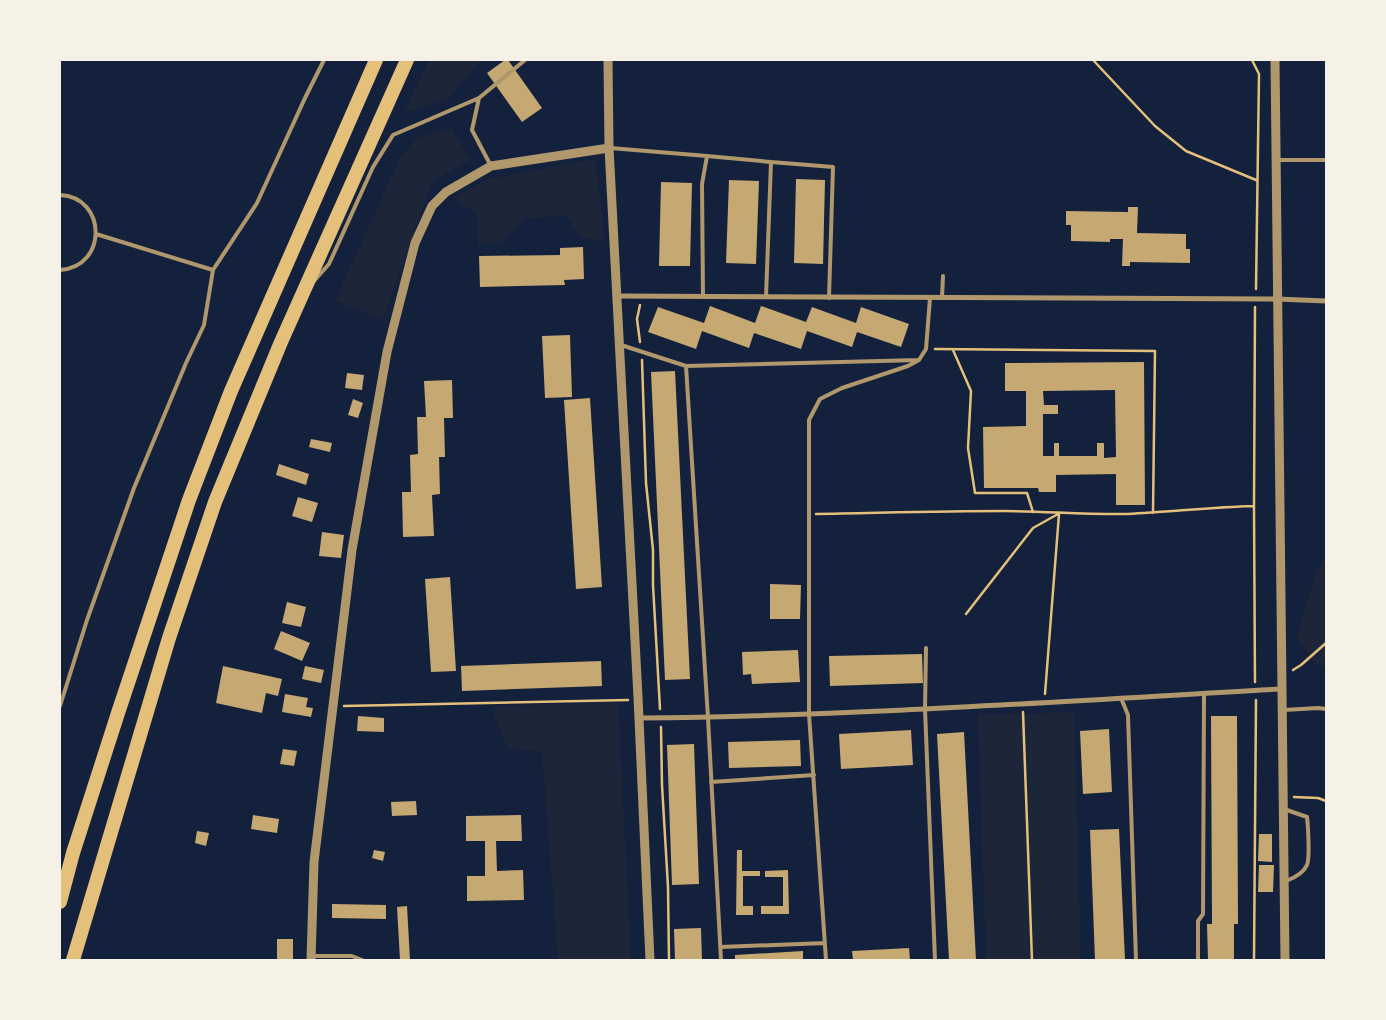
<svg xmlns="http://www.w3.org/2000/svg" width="1386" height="1020" font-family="Raleway,sans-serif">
	<rect width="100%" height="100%" fill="#14213d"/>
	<!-- green -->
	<path fill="#1d2539" d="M429,60H481L447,100L404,112Z
		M452,129L470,160L432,181L383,319L335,301L401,156L418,137Z
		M595,159L605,242L580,237L566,215L524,219L501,243L478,245V215L452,198L488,179Z
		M1326,555V667L1315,663L1297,637L1317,570Z
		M618,702L631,960H558L542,752L507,748L491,706Z
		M1074,712L1081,960H986L978,715Z"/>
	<!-- building -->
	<path fill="#c6a872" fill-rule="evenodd" d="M505,60H508L542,108L522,122L487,73Z
		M796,179L825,180L823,264L794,263Z
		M729,180L759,181L756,264L726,263Z
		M661,182L692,183L690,266H659Z
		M1128,207H1138L1137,233L1186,234V249H1190V263L1130,262V266H1122L1123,239H1110V242L1071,241V225H1066V211L1128,212Z
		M583,247L584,279L564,280L565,285L480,287L479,256L560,255V248Z
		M710,306L755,323L761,306L806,322L812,307L856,323L861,307L909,324L901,347L857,332L852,347L807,331L801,349L754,333L749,348L702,331L696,349L648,332L658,307L704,323Z
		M570,335L572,397L545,398L542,336Z
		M1144,362L1145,505H1116V474L1056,475V492H1039L1038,488H984L983,427L1026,426V391H1005V363ZM1115,390L1116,457L1104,458V443H1097V456H1059V443H1054V456H1043V414H1058V405H1044L1043,391Z
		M675,371L690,679L665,680L651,372Z
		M347,373L364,375L362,390L345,388Z
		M452,380L453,418H444L445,457H439L440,494L432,495L434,536L403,537L402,492H411L410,455L418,454L417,417H426L424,381Z
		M590,398L602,587L576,589L564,400Z
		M353,399L363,403L358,418L348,415Z
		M311,439L332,443L330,452L309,447Z
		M279,464L309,474L306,485L276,475Z
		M298,497L318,503L312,522L292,516Z
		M322,532L344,535L341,558L319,556Z
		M450,577L456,671L431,672L425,579Z
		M770,584L801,585L800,619H770Z
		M287,602L306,607L301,627L282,623Z
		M281,631L310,643L302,661L274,649Z
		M798,650L800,682L752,684L751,674L743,675L742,652Z
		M922,654L923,683L830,686L829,656Z
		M601,661L602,686L462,691L461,666Z
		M223,666L282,679L278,696L266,693L262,713L216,703Z
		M305,666L324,670L321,683L302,679Z
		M285,694L308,698L306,707L313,708L311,717L282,712Z
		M358,716L384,718V732L357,731Z
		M1211,716H1237L1238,924H1234V960H1208L1207,924H1212Z
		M1109,729L1112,792L1083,794L1080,731Z
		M911,730L913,765L841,769L839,734Z
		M964,732L976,960H949L937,734Z
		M800,740L801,766L729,768L728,742Z
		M694,744L699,884L672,885L667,745Z
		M283,749L297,751L294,766L280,764Z
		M416,801L417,815L392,816L391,802Z
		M253,815L279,819L277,833L251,829Z
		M521,815L522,841H496L497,871L523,870L524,900L467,901V876H485V841H466V816Z
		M1119,829L1125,960H1095L1090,830Z
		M197,831L209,833L206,846L195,843Z
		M1259,834H1272V862L1258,861Z
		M374,850L385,852L383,861L372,858Z
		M737,850H742V871H760V876H743V906H753V915H736Z
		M1259,865H1274L1273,892H1258Z
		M788,870L789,914H761V906H783V877H765V871Z
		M332,904L386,905V919L332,918Z
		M407,906L410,960H400L397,907Z
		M701,928L702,960H675L674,929Z
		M277,939H293V960H277Z
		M909,948L910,960H853L852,951Z
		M803,951V960H735V955Z"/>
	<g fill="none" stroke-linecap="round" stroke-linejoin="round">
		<!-- path -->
		<path stroke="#e5c07b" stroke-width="2.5" d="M1093,60L1155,126L1186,151L1256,180
			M1252,60L1259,74L1256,289
			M640,305L637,319L640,342
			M1255,307L1254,506L1255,682
			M935,349L1155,351L1153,513
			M953,350L971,391L968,448L975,493H1027L1033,512
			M642,360L646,483L653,550V585L660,709
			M816,514C878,513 940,511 1003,511C1044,511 1086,515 1128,514C1170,512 1212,507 1254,506
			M966,614L1033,528L1058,514
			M1293,670L1301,665L1326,643
			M1045,694L1059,514
			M344,706L628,700
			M1023,712L1032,960
			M661,727L662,785L668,887L669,960
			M1294,797L1318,798L1326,801
			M1254,960L1256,700"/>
		<!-- service -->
		<path stroke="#b1986c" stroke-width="4" d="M479,98L472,130L491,166
			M610,148L707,156
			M1276,160H1326
			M771,162L833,167L829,298
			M60,195C107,197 108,267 60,270
			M96,234L213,270
			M314,281L329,264L373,167L393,135L479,98L525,60
			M703,297L702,184L707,156L771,162L766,297
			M942,298L943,276
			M621,345L686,366
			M926,648L925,709L935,960
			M1121,698L1128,715L1136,960
			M60,706L87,620L134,488L186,363L204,325L213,270L257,203L305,98L324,60
			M1284,710L1318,708L1326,709
			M711,782L814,775
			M1284,809L1307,817C1308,826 1310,858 1307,865C1303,874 1294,878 1286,881
			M720,947L825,943
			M313,956H352L362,960
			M721,960L708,718L686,366L919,360
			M826,960L809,714V420L820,399L842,388L908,366L919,360L926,349L930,298
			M1198,960V921L1203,914L1204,693"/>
		<!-- minor -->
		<path stroke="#b1986c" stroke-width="5" d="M617,296L1277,299L1326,301
			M639,718C853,716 1067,701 1281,689"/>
		<!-- tertiary -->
		<path stroke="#b1986c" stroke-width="9" d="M608,60L609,148L638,697L650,960
			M1275,60L1285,960
			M311,960L314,862L352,550L387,352L415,243L432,206L446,192L491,166L609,148"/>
		<!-- trunk -->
		<path stroke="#e5c07b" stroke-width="14" d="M60,902L73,853L118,713L189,500L231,391L376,60
			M73,960L169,638L215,502L281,342L407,60"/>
	</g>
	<!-- border -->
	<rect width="1386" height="1020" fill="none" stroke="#f6f1e7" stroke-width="122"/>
</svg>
